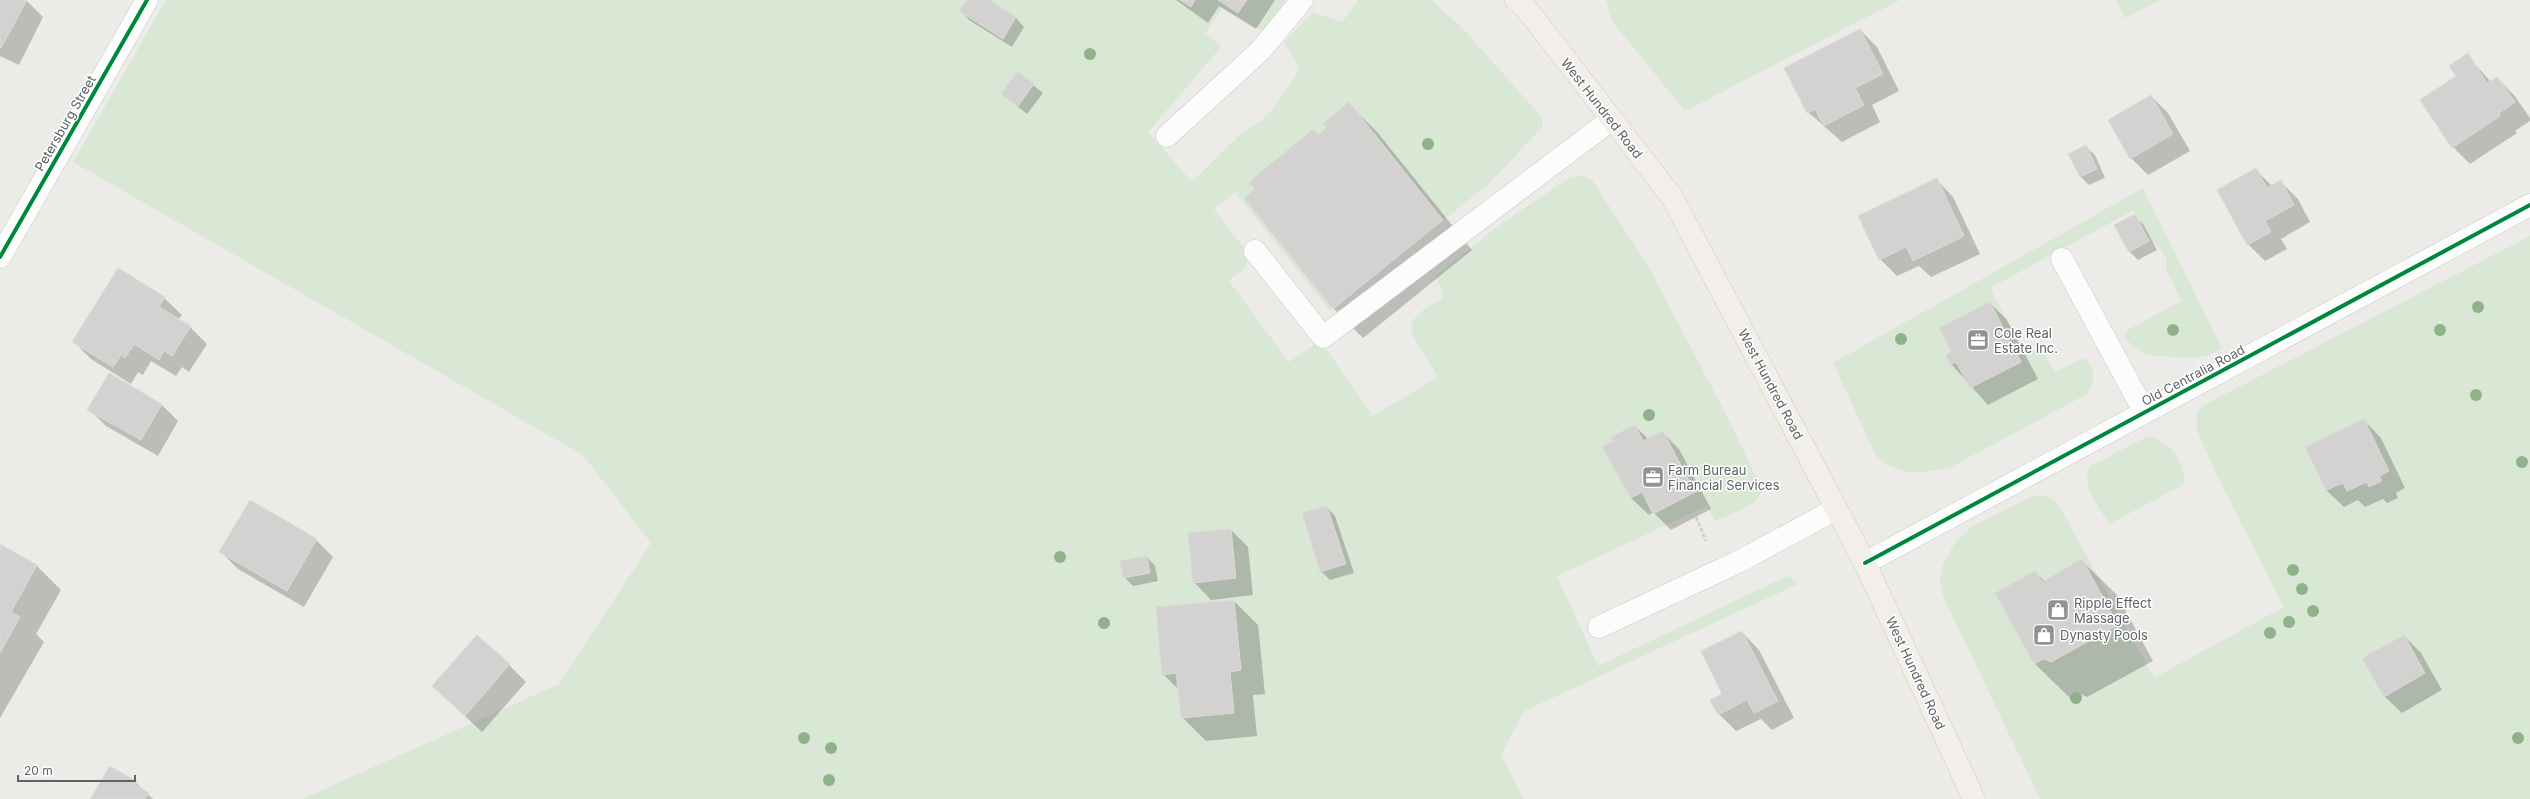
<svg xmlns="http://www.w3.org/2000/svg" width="2530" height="799" font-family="Inter,sans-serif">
	<rect width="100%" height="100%" fill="#ecebe8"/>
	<!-- green -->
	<path fill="#d9e7d5" d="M166,0H1286L1267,28L1260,30L1223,8L1205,33L1222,46L1148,132L1192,182L1245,130L1261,121L1272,110L1300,69L1284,42L1313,12L1342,22L1358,0H1432L1467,33L1538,113L1543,122L1542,127L1491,182L1330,311L1235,192L1214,209L1247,252C1250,268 1240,271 1229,281L1289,362L1317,343L1324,346L1373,416L1438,377L1412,334C1408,315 1428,308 1442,298L1444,293L1435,277L1502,223L1569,178L1581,175L1592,180L1647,264L1728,418L1762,489C1759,506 1730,514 1715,521L1707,506L1557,576L1598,666L1783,578L1790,576L1798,584L1524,711L1501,755L1524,799H302L559,684L651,543L583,455L73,162Z
		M1606,0H1900L1685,111L1612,21Z
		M2116,0H2160L2125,18Z
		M2143,188L2222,348L2208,356L2192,358L2154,356L2142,353L2125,339V334L2128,330L2181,301L2166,269L2167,259L2161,249L2152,243L2134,210L1990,288L2023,351L2041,349L2055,372L2083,358L2087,360C2096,372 2095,383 2087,394L1953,466C1924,474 1900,478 1876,456L1833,363Z
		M2530,236V799H2040L1943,596L1940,581L1943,564L1956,541L1973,526L2033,496H2047L2057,502L2154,678L2284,607L2214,470L2196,427L2197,414L2202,406Z
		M2148,436C2168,439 2189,465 2183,485L2109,524C2100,508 2078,483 2091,466Z"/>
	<!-- shadow -->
	<path fill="#0003" d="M0,0H26L43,17L19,65L0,56Z
		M968,0H992L991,2L1016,18L1024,27L1012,47L969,20L961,11Z
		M1176,0H1275L1256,29L1219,6L1208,23Z
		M1860,30L1877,47L1899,91L1872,105L1880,122L1842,142L1808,112Z
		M2467,55L2491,82L2497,78L2514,95L2530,118V121L2515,131L2517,133L2470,164L2453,147Z
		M1018,73L1043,93L1027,114L1002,94Z
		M2151,96L2168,113L2190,151L2148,175L2131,158Z
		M1349,104L1378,133L1472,250L1363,338L1334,309L1245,199L1328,129Z
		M2086,147L2095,155L2105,178L2089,185L2080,176Z
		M2256,170L2272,186L2280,181L2298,199L2310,222L2281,239L2287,249L2265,261L2248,244Z
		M1936,179L1953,197L1980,254L1931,277L1919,266L1897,276L1880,259Z
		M2134,216L2143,224L2157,250L2138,260L2130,252Z
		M164,298L182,315L178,320L190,327L207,344L189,372L182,367L176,376L151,361L143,375L138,372L131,384L91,359L74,342Z
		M1990,303L2007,320L2038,379L1988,405L1951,364L1952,352Z
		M161,404L178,421L158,456L106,426L89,409Z
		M2364,420L2381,438L2405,488L2396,493L2398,498L2387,503L2383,499L2365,507L2358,500L2344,507L2326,490Z
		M1635,426L1648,439L1662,432L1679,449L1711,509L1671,530L1653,512L1649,515L1631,498L1615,441Z
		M1327,507L1335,516L1354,573L1330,580L1321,571Z
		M1231,530L1248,547L1253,595L1211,600L1194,582Z
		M316,540L333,557L304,607L238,569L221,552Z
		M0,545L37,566L61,590L36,634L44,642L0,718Z
		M1147,557L1155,566L1158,581L1133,586L1124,577Z
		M2081,560L2117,595L2153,661L2087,697L2078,693L2070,698L2034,663L2035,572L2044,581Z
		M1234,601L1258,625L1265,694L1253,695L1257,736L1206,741L1182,717L1179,690L1163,674Z
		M1742,632L1759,650L1794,718L1772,730L1761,719L1736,731L1719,714Z
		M2404,636L2421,653L2442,690L2402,713L2384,696Z
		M509,665L526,682L482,732L433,686Z
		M136,783L153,799H92Z"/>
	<!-- building -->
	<path fill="#d3d2d1" stroke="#dcdad8" d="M0,0H27L1,48H0Z
		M967,0H990L1016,17L1003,39L959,11Z
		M1180,0H1195L1191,7Z
		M1218,0H1247L1238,13Z
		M1860,29L1883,74L1855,88L1864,105L1824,126L1815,109L1807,113L1784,68Z
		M2468,53L2487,83L2497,77L2515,102L2499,113L2500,116L2452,148L2420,100L2456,76L2449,66Z
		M1018,71L1034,84L1018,106L1001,94Z
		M2151,95L2173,134L2130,159L2108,120Z
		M1349,102L1443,220L1333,309L1244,198L1255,189L1249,182L1313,129L1318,135L1327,128L1323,123Z
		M2086,145L2097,169L2080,177L2068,154Z
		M2256,168L2267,188L2281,180L2294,205L2265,221L2271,232L2247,245L2217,190Z
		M1937,178L1964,236L1913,261L1906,247L1879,260L1858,216Z
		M2135,214L2149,241L2129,252L2114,225Z
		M118,268L165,297L159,307L191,326L172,356L164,351L159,360L134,344L125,358L121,355L113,367L72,342Z
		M1990,302L2021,362L1970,388L1956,362L1950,365L1946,355L1951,352L1939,328Z
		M109,373L162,404L141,440L87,410Z
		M2364,419L2389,471L2379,476L2382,481L2369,487L2367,482L2347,491L2343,483L2326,490L2305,447Z
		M1635,425L1643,441L1663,431L1695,492L1653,514L1642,492L1631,498L1602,447L1613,441L1611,437Z
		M250,500L317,539L287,591L219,552Z
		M1327,506L1346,564L1320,572L1302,513Z
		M1231,529L1236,578L1193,583L1188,533Z
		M0,544L37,565L11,612L20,617L0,653Z
		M1147,556L1150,573L1123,578L1120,561Z
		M2082,559L2118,625L2051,662L2043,659L2034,664L1995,593L2035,571L2042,582Z
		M1234,600L1241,670L1230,672L1234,713L1181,718L1176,673L1162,675L1156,607Z
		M1742,631L1778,701L1754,713L1747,700L1718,715L1710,700L1722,694L1701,651Z
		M477,635L510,664L465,716L432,686Z
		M2404,635L2425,673L2384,697L2362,658Z
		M110,766L137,782L135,785L149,793L145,799H90Z"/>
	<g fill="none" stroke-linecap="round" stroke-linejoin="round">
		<!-- minor casing -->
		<g stroke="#c9c9c8" stroke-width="23">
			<path id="minor" d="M1167,136L1260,51L1302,0
				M1255,251L1323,337L1611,120
				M0,257L147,0
				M2062,259L2144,411
				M1865,563L2530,205
				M1599,627L1740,561L1836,509"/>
		</g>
		<!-- major casing -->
		<g stroke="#d2c8b8" stroke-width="23">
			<path id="major" d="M1516,0L1525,7L1672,197L1865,563L1974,799"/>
		</g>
		<!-- path -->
		<path stroke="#cacdcb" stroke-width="2.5" stroke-dasharray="4 2" stroke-linecap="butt" d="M1696,517L1706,541"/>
		<!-- minor -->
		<use href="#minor" stroke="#fcfcfc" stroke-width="22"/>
		<!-- major -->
		<use href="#major" stroke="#f2efea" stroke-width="22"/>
		<!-- cycleway casing -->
		<g stroke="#fff" stroke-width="6">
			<path id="cycleway" d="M0,257L147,0
				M1865,563L2530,205"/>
		</g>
		<!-- cycleway -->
		<use href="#cycleway" stroke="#00873e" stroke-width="4"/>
	</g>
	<!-- trees -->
	<g fill="#90b28b">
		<circle cx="1090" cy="54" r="6"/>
		<circle cx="1428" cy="144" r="6"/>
		<circle cx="2478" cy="307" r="6"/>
		<circle cx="2173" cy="330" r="6"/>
		<circle cx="2440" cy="330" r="6"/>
		<circle cx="1901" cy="339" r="6"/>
		<circle cx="2476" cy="395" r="6"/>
		<circle cx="1649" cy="415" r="6"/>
		<circle cx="2522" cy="462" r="6"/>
		<circle cx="1060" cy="557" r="6"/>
		<circle cx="2293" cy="570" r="6"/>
		<circle cx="2302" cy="589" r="6"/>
		<circle cx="2313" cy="611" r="6"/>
		<circle cx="2289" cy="622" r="6"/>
		<circle cx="1104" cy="623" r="6"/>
		<circle cx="2270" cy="633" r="6"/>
		<circle cx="2076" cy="698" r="6"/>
		<circle cx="804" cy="738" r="6"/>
		<circle cx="2518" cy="738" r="6"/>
		<circle cx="831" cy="748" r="6"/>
		<circle cx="829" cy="780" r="6"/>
	</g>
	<!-- icons -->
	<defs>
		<g id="office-square" transform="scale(1.15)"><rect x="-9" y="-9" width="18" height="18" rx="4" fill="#909293" stroke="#fff"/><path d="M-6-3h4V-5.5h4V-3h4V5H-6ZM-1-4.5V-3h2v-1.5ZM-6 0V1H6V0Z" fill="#fff"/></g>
		<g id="shop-square" transform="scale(1.15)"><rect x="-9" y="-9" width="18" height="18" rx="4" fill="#909293" stroke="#fff"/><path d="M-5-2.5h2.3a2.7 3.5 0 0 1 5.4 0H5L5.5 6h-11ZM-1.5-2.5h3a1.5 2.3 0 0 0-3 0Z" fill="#fff"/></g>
	</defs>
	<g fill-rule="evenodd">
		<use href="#office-square" x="1978" y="340"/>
		<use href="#office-square" x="1653" y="477"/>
		<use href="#shop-square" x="2058" y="610"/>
		<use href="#shop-square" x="2044" y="635"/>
	</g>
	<g text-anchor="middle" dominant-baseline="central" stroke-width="3" stroke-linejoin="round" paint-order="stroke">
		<!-- street labels -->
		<g font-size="13" fill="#5e6265" stroke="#fff">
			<text transform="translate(1602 108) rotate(52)">West Hundred Road</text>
			<text transform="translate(65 123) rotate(-60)">Petersburg Street</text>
			<text transform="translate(2193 375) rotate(-28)">Old Centralia Road</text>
			<text transform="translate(1771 384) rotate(62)">West Hundred Road</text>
			<text transform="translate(1916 673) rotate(65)">West Hundred Road</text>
		</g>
		<!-- poi labels -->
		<g font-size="13" fill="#5e6265" stroke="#fff" text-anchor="start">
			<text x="1994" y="333">Cole Real<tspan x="1994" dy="15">Estate Inc.</tspan></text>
			<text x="1668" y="470">Farm Bureau<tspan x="1668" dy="15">Financial Services</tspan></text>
			<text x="2074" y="603">Ripple Effect<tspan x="2074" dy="15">Massage</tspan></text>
			<text x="2060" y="635">Dynasty Pools</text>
		</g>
	</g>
	<!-- scale -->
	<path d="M18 775v6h117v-6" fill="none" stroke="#5e6265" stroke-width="2"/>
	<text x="24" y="775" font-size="12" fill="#5e6265" stroke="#ffffff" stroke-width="3" paint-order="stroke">20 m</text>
</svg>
